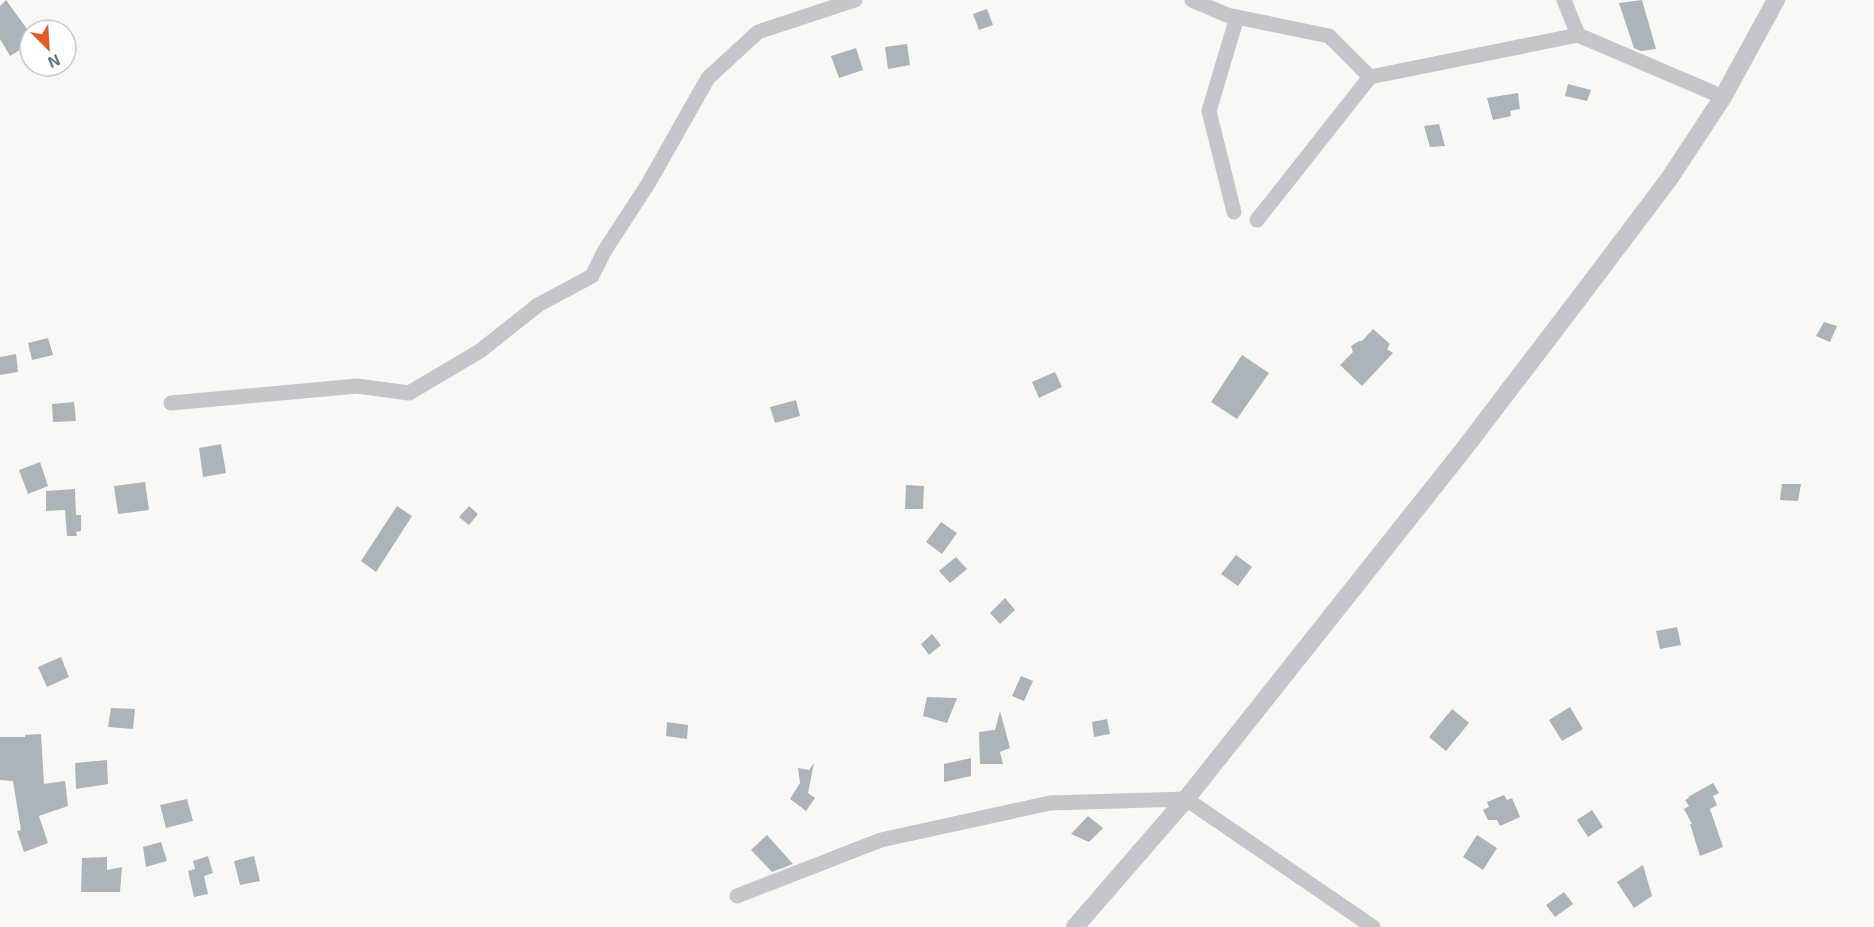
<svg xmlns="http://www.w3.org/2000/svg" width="1874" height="927" font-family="'Exo 2',sans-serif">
	<rect width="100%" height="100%" fill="#f8f8f5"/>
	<!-- building -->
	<path fill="#acb4ba" d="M6,0L30,33V44L10,56L0,39V6Z
		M1642,0L1656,49L1641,51L1634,48L1619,3Z
		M987,9L993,25L979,30L973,14Z
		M907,44L910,65L888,69L885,47Z
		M856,48L863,70L839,78L831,56Z
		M1568,84L1591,90L1587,101L1565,96Z
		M1518,93L1520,109L1510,111L1511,116L1493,120L1487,98Z
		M1439,124L1445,146L1430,147L1424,126Z
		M1824,322L1837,326L1830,342L1816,336Z
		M1373,329L1390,344L1387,349L1393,353L1362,386L1340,365L1353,352L1351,346L1359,341H1362Z
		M48,338L53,355L32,360L28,343Z
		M16,354L18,372L0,375V357Z
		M1242,355L1269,373L1237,419L1211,402Z
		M1055,372L1062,387L1039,398L1032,382Z
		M796,400L800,416L775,423L770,407Z
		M74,402L76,421L53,422L52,404Z
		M221,444L226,473L203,477L199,448Z
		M40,462L48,486L28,494L19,470Z
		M145,482L149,510L118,514L114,486Z
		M1782,484H1801L1798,501L1780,500Z
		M906,485L924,486L923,509H905Z
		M75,489L76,515H81V531L76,532L77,536H67L65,510L46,511V491Z
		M397,506L412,516L376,572L361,561Z
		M469,506L478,514L469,525L459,517Z
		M941,522L957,533L942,554L926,542Z
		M1236,555L1252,567L1238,586L1221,574Z
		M956,557L967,569L950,583L939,571Z
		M1005,598L1015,610L1000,624L990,613Z
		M1677,627L1681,645L1660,649L1656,631Z
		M932,634L941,645L929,655L921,644Z
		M61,657L69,677L47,687L38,667Z
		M1021,676L1033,681L1024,701L1012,696Z
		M927,697L957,698L947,723L923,716Z
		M1570,707L1583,729L1562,741L1549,720Z
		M111,708L135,709L133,729L108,727Z
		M1452,709L1469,723L1446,751L1429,737Z
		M1000,711L1010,748L1000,752L1003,764H980L979,732L995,730Z
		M1107,719L1110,734L1094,737L1092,722Z
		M667,722L688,725L687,739L666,736Z
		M41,734L44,784L65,781L68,806L39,816L48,843L24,852L17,831L21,830L13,781L0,780V737H25V735Z
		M971,758V776L944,782V764Z
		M107,760L108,784L76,789L75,763Z
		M814,763L808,793L815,798L806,811L790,799L800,783L798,768L809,770Z
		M1713,783L1719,793L1713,796L1717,805L1710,809L1723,847L1700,856L1690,824H1692L1684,809L1689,806L1685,800L1689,798L1688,797Z
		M1504,795L1507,800L1512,798L1520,817L1500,826L1497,820H1488L1483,810L1489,807L1487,802Z
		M187,799L193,821L166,828L160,805Z
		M1592,810L1603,827L1588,837L1577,820Z
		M1088,816L1103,828L1089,842L1071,834Z
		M767,835L793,864L772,872L751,850Z
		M1477,835L1497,848L1483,870L1463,857Z
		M161,842L167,861L146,867L143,847Z
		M208,856L213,873L204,876L208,894L194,897L188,871L195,869L193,861Z
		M254,856L260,881L240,885L234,861Z
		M107,857V870L122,867L120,892H81L82,858Z
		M1643,865L1652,896L1634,908L1617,882Z
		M1564,892L1573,904L1555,917L1546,905Z"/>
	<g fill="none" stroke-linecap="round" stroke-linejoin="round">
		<!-- minor -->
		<path stroke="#c3c7ca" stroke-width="15" d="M1192,0L1227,15L1329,36L1370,77
			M1564,0L1578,35
			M1234,212L1209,111L1237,17
			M1257,220L1370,77L1578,35L1723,97
			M171,403L357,386L409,393L480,351L538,305L592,276L605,250L648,184L708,78L758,32L855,0
			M737,896L881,840L1050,803L1186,799L1373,927"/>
		<!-- tertiary -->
		<path stroke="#c3c7ca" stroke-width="18" d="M1075,927L1186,799L1464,449L1589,285L1669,179L1723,97L1776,0"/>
	</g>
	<!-- north arrow -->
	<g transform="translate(48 48) rotate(156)"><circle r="28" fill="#ffffff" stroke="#c2c9cf" stroke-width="1.5"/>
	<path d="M0-4.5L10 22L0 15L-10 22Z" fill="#e3592a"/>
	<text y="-9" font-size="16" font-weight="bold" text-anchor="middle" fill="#677786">N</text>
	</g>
</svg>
